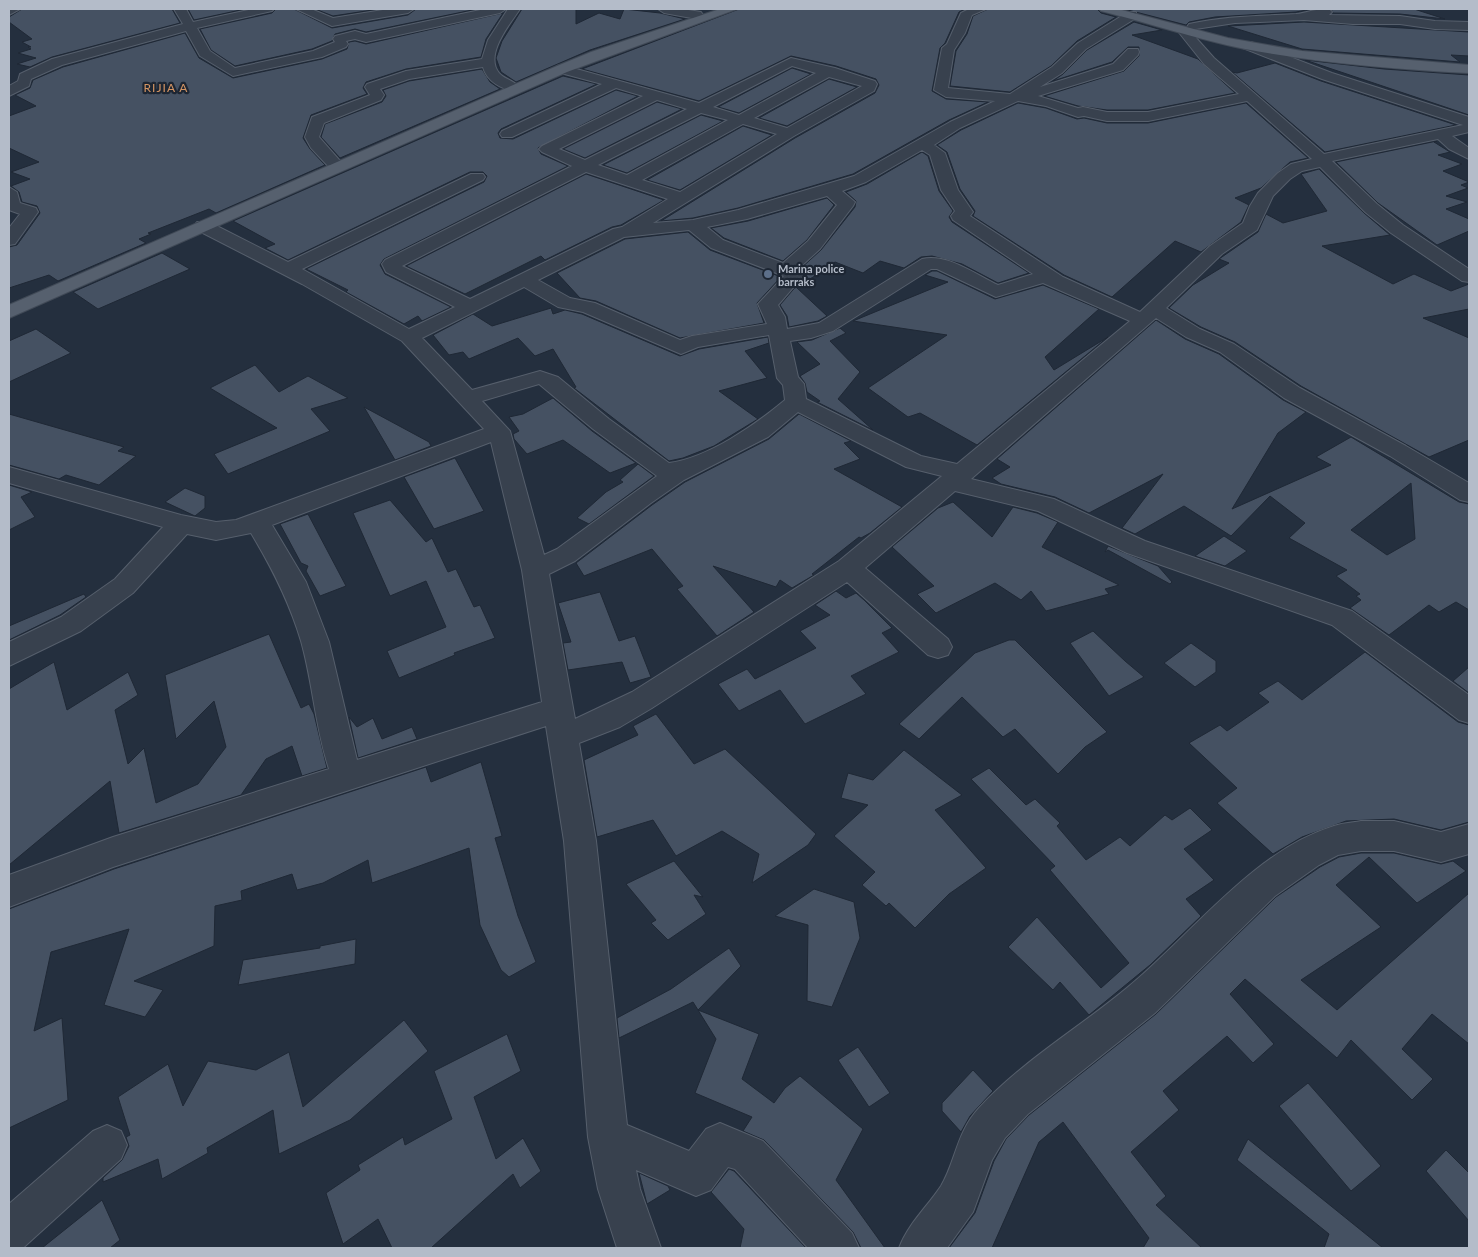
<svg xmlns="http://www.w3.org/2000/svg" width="1478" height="1257" font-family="Lato,sans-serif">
	<rect width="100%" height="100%" fill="#242f3e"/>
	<!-- building -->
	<path fill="#455162" stroke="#1f2835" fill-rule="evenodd" d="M22,9H172L180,23L52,57L30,67L17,64L36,58L18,53L31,49L28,47H31L22,42L32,39L9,22V17Z
		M188,9H245L194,20Z
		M276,9H294L332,28L408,15L416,9H477L366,32L355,29L335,34L332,41L312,49L235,66L211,50L200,29L272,13Z
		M315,9H379L333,16Z
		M522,9H576V24L599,13L620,19L624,9L660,13L685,19L590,50L516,82L501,72L496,58L502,41Z
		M739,9H965L959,12L945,43L940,48L932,91L946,99L988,102L949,120L853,174L738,208L693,218L661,221L795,138L875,93L879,85L876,79L836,66L791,56L699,101L582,69Z
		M988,9H1097L1101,13L1116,17L1077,41L1051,66L1010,92L950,86L956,51L967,34L973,16Z
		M1124,9H1312L1296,12L1215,17L1189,22L1186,25Z
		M1331,9H1414L1445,19L1400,14L1333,13Z
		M503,13L486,39L481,57L406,69L366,82L363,88L367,94L311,115L303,138L310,149L325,165L216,213L209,209L148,233L151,234L139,239L146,243L58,281L49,275L9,288V247L17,245L40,213L37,206L22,202L19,192L11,186L30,179L11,172L39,162L9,148V116L36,106L15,95L30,88L33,80L63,67L185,33L199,58L233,78L322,59L347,49L349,42L355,41L366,44Z
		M1134,22L1162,30L1132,35L1198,59L1235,93L1148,110H1107L1078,106L1044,96L1124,71L1139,56V47H1128L1112,62L1053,81L1063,74L1087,50Z
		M1304,22L1469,32V56L1451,55L1460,62L1302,49L1228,26Z
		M1305,60L1384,69L1469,75V115Z
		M1275,63L1321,81L1456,125L1325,152L1232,72L1237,73Z
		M792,68L811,74L739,113L718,107Z
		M482,69L490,82L500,89L340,158L321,137L325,124L382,102L386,96L383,90L409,81Z
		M563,76L597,84L501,129L498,133L500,138L513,139L616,90L638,96L538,148L541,154L568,166L384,259L380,265L385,274L451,307L422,321L418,316L404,324L346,292L348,290L306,269L484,182L487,176L483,172H470L288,260L265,248L275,244L233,221Z
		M829,79L857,87L787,126L759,118Z
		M657,102L682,109L585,158L563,149Z
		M1018,103L1046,108L1077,119L1084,118L1107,123H1148L1246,103L1308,158L1290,162L1261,188L1235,198L1249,205L1241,222L1201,252L1175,241L1112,297L1064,275L973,216L975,211L960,189L947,152L937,145L961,130Z
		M701,115L723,121L627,173L603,165Z
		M743,126L772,135L680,190L647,180Z
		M1437,141L1434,142L1450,152L1438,155L1462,164L1443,171L1469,182L1461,185L1468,188L1446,196L1467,202L1446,209L1469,219V231L1437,245L1378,203L1336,162Z
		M922,152L928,156L939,191L953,211L949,217L952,222L1029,273L998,283L962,264L932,256L921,257L904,268L880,261L863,273L835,262L797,288L827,316L818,321L789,327L787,316L780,305L804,277L800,269L821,250L855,207L856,201L846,192L867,184Z
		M1319,169L1364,213L1390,235L1322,246L1393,284L1414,274L1451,291L1469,284V309L1423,318L1469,338V440L1429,457L1301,386L1235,342L1201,327L1169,308L1193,285L1229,263L1219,259L1258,232L1266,214L1283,223L1327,211L1301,174Z
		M586,174L664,200L621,225L612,227L545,260L541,256L465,294L406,266Z
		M827,198L834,205L807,240L783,261L724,238L711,228L748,221Z
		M688,232L710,250L781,277L757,303L764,323L680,338L596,301L580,298L557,273L625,239Z
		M162,253L190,269L98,309L73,292Z
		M932,271H937L995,299L1043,285L1099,309L1045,357L1054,370L1108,337L977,445L920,413L908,417L868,388L947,335L853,321L948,282L925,275Z
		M551,308L553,314L565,310L582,314L680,356L699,349L768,337L769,343L745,351L767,378L719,391L758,419L714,446L683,458L669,461L574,388L576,387L553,349L535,356L518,338L469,359L463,352L449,355L433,335L473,314L492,326Z
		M1156,320L1185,339L1219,354L1283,400L1306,412L1278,433L1232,509L1331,465L1316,457L1351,437L1459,502L1469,504V610L1456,602L1439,612L1429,605L1389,635L1350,608L1361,600L1356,596L1360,594L1336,576L1347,570L1289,538L1305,523L1270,496L1231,536L1184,506L1135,534L1122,528L1163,474L1089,513L1055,497L1001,484L992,478L1010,467L997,459ZM1411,483L1415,539L1387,555L1351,530Z
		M840,328L846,333L830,341L860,372L838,399L873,430L817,402L820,401L807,392L805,383L800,376L820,364L797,342L812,340Z
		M36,329L71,353L9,382V341Z
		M255,365L279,392L308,376L348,398L311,409L330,431L228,474L214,454L277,428L210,388Z
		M553,398L592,431L636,463L610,473L563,440L527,454L514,439L513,434L519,431L509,417L523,414Z
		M364,407L429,442L431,446L395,460Z
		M9,414L124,447L118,451L136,456L99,485L66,475L59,479L9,465Z
		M799,414L851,441L844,443L860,459L834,469L902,507L870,533L861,538L859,537L812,574L814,575L792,588L780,580L776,587L713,566L754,612L717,636L677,589L683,586L652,549L584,576L576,563L652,505L685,482L769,439Z
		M455,458L484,511L434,529L404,477Z
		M638,464L654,476L589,524L577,518L606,492L623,482L620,480Z
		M9,485L32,492L21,497L35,517L9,530Z
		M185,488L205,496V508L195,516L165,502Z
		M390,500L426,542L432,538L448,572L456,569L474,607L480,605L495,638L454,653L455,655L399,678L387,651L446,627L426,581L390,596L353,513Z
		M953,502L992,537L1013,507L1037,513L1058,522L1042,547L1119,585L1105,589L1109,594L1046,611L1031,591L1021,600L995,583L936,613L917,594L934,586L892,547L938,508Z
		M308,514L346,586L320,596L306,571L308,566L301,563L280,524Z
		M1224,536L1247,551L1225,566L1195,556Z
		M1108,546L1158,566L1172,582L1170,584L1108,550L1105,552Z
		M836,591L846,598L856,593L864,600L892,628L882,633L899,652L851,676L866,694L805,724L780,690L739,711L718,684L747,669L755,679L816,648L800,631L830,615L815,605Z
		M600,592L619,641L635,636L651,677L630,683L622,662L568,670L563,643L571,642L558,603Z
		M84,594L86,597L60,615L9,640V626Z
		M1093,631L1125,661L1144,677L1109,696L1070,643Z
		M269,634L301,708L309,704L314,714L327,768L302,776L292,746L266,759L241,795L119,833L110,781L9,865V689L54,662L67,710L128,672L138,695L115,710L128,764L144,748L156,803L198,784L226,747L214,701L176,739L165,675Z
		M1009,640H1015L1107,732L1085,747L1058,774L1015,729L1003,737L962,697L919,739L899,724L975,653Z
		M1191,643L1216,661V672L1195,687L1164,663Z
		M1365,652L1458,722L1469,725V822L1441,830L1394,819L1346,821L1302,837L1273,854L1217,803L1237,788L1189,743L1220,725L1227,731L1269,702L1258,693L1278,681L1302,700Z
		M1469,667V693L1453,681Z
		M656,714L694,764L725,749L816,834L808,845L752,883L759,854L722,831L676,856L653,820L597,837L584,760L638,735L633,726Z
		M349,717L357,727L373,718L382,739L412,727L417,739L358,758Z
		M904,750L962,795L935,810L986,868L949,894L915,928L889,903L886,906L862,885L875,872L834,836L868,805L841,798L848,773L873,780Z
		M481,762L502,836L495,838L518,916L536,962L509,977L501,970L480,925L469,848L372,883L368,860L323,883L297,890L292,874L241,891L242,900L215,906L214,946L134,981L163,990L145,1017L104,1005L129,929L51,952L34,1031L62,1018L68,1100L9,1128V909L114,869L426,767L431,782Z
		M989,768L1026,805L1035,799L1060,823L1057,826L1086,860L1120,837L1130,846L1165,815L1172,820L1190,808L1212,830L1184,849L1214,880L1186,899L1201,916L1150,965L1089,1015L1060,982L1053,990L1008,947L1037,917L1101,988L1129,963L1050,870L1055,866L971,779Z
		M1361,853H1394L1441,864L1453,861L1466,871L1417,903L1369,857L1336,885L1381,927L1301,980L1337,1010L1469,893V1044L1432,1014L1402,1049L1433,1079L1412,1100L1351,1040L1337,1058L1245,979L1230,994L1274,1044L1253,1063L1227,1036L1163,1091L1179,1110L1131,1152L1166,1196L1156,1205L1202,1248H1143L1149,1238L1063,1122L1039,1142L992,1248H949L975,1213L994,1161L1006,1139L1029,1115L1156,1014L1276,897L1320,867L1339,857Z
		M674,861L703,897L694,895L706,914L668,940L651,923L656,920L626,884Z
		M814,889L854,902L860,938L832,1007L807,1001L808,925L775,916Z
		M356,939L355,964L238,985L243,960L320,948V946Z
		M729,948L741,966L698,1010L693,1002L619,1038L617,1018L671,989Z
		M698,1010L759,1034L742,1079L774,1103L785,1088L800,1076L863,1129L836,1180L885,1248H861L853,1232L764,1140L743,1131L752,1117L695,1093L716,1039Z
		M404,1020L428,1051L350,1120L279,1154L273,1110L207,1148L208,1153L162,1179L158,1159L103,1182V1178L122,1160L129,1146L126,1137L130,1135L118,1097L168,1064L183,1106L208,1061L256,1070L289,1052L303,1107Z
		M507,1034L521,1071L474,1097L496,1159L523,1138L541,1171L520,1188L513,1174L431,1248H392L378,1219L343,1244L326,1193L360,1170L358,1165L403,1137L405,1145L452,1119L434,1071Z
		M858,1047L890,1093L869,1107L838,1060Z
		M973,1070L993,1091L970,1116L961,1132L942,1111V1103Z
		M1308,1083L1381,1166L1351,1191L1279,1106Z
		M1248,1139L1383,1248H1324L1329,1234L1237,1160Z
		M1446,1150L1468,1172L1469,1170V1221L1426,1171Z
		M729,1169L734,1171L806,1248H740L744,1229L711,1192Z
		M639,1173L668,1186L670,1190L647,1204Z
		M102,1200L120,1240L110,1248H42Z"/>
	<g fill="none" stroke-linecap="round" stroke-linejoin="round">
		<!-- minor casing -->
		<g stroke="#565f6c" stroke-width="2">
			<path id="minor" d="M9,9H20L9,15Z
				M174,9H186L193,22L253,9H274L272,11L197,28L210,51L235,68L313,51L335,42L333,39L335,36L355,31L366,34L485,9H506L500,13L366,42L355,39L346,41L348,44L346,47L322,57L233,76L200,56L186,31L62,65L31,79L29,86L9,96V86L18,81L20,74L52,59L183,24Z
				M296,9H311L333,18L389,9H414L408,13L332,26Z
				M508,9H520C510,24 484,55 499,73C504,79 513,80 518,86L516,89C503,92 486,80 483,67L409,79L380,89L384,95L381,100L324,123L319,137L341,162L339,165H327L311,148L305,137L312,117L370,95L365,87L367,84L406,71L482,59L488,40Z
				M658,9H682L701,12L703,15L697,19L664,13Z
				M969,9H986L972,15L965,33L954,50L948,88L1010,94L1052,67L1078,43L1128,12H1136V18L1086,49L1062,73L1040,87L1113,64L1128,49H1138L1139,52L1138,55L1123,70L1038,96L1078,108L1083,107L1107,112H1148L1239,94L1204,64L1177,30L1179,27H1187L1189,24C1225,16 1259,16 1296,14C1307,13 1319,7 1330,10L1332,12L1329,15L1400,16L1435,21L1469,22V30L1435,29L1400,24H1353L1304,20L1235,23L1189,30L1214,58L1324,154L1463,125L1322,79L1243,48L1241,45L1243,42H1251L1332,73L1469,117V132L1452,136L1469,148V159L1449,149L1438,139L1332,161L1377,204L1403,225L1469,269V282L1462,281L1391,233L1365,212L1320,167L1302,171L1290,179L1273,196L1257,230L1222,254L1166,308L1200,329L1234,344L1300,388L1406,446L1469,483V502L1460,500L1390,456L1284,398L1220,352L1186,337L1156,318L971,479L1054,499L1145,541L1352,611L1469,695V723L1459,720L1332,625L1127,553L1038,511L955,491L865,568L948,639L952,647L948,655L938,658L928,655L847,582L652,708L620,727L579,743L596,841L627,1125L689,1151L706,1129L720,1123L763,1141L852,1233L859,1248H808L735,1169L728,1167L711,1190L696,1196L636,1170L640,1189L661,1248H617L598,1189L588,1137L564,841L546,726L113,867L9,907V875L113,837L329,769C315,727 313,683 301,641C289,601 272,568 251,533L216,540L187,534L133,593L81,631L9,666V642L61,617L115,579L163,527L9,483V467L181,515L216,522L236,520L484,429L402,341L302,284L197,230L194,226L197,222H209L288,262L471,174H483L485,177L483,180L302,269L409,329L455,307L386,272L382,264L385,260L572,166L542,152L539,149L542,146L643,96L616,88L512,137H502L500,134L502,131L602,84L557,72L555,69L557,66L562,65L699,103L791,58L835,68L875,81L877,84L874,91L794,136L653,223L693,220L738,210L854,176L950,122L995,101L946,97L934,90L942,48L947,44L961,13ZM792,66L816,73L739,115L713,107ZM829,77L862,86L787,128L754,118ZM657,100L687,109L585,160L559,149ZM1018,101L1046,106L1078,117L1084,116L1107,121H1148L1247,101L1312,159L1291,164L1278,173L1258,193L1250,206L1243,223L1210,246L1140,312L1063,277L970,216L973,212L958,190L945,153L934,145L960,128ZM701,113L728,120L627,175L598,165ZM743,124L777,134L680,192L642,180ZM922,150L930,155L941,190L955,211L951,216L953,220L1033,274L998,285C975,274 947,253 922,259L819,323L787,329L785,317L778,305L803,276L798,269L820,249L853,206L855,202L842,191L866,182ZM586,172L668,199L622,227L613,229L470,299L402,266ZM827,196L837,205L808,241L783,263L723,240L707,227L747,219ZM689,230L711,248L784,276L758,304L767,324L692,336L680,340L595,303L570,298L538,280L624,237ZM931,269H937L996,297L1043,283L1130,321L957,464L921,456L806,399L804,384L798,377L790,341L811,338L833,331ZM524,287L558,307L583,312L681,354L698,347L769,335L777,378L783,385L785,400C755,425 708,458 669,463L609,419L558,377L540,371L472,390L422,338ZM539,384L593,429L657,476L557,549L544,555L510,431L482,401ZM798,412L906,467L942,476L839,561L632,692L575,719L549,574L575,561L651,503L684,480L768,437ZM491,442L522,570L542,702L357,760L329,642L306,582L272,525Z
				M9,187L17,192L20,203L36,208L38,212L15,244L9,245V228L20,214L9,210Z
				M1361,821H1394L1441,832L1469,824V854L1441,862L1394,851H1361L1338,855L1319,865L1275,896L1155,1013L1028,1114L1005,1138L992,1160L973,1212L947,1248H899C908,1224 927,1207 941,1186C956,1161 956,1133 979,1108C1022,1061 1079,1028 1128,987C1190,936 1253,852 1331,827C1341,823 1351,823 1361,821Z
				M107,1125L121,1131L127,1145L121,1159L24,1247L9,1248V1204L93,1131Z"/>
		</g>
		<!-- major casing -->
		<g stroke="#414a57" stroke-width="2">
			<path id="major" d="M720,9H737L567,72L9,318V305L557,66L591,52Z
				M1099,9H1118L1228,38L1302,51L1469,65V73C1394,69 1319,63 1245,49C1196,39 1149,23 1101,11Z"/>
		</g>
		<!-- minor -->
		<use href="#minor" fill="#38414e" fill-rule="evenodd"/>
		<!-- major -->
		<use href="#major" fill="#56606e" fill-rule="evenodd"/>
	</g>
	<!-- markers -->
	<circle fill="#5c6f8a" stroke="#1d2633" stroke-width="2" cx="768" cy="274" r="5"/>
	<g text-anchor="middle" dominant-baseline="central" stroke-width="4.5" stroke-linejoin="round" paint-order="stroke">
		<!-- far-poi labels -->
		<g font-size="11" font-weight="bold" fill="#b4bcc9" stroke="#1d2633" text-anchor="start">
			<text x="778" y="268">Marina police<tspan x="778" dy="13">barraks</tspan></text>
		</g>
		<!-- far-neighbourhood labels -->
		<g font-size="12" letter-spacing="1" fill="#d59563" stroke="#1d2633">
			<text x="166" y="87">RIJIA A</text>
		</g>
	</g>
	<!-- border -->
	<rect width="1478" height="1257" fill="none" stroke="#b4bcc9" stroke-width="20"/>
</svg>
